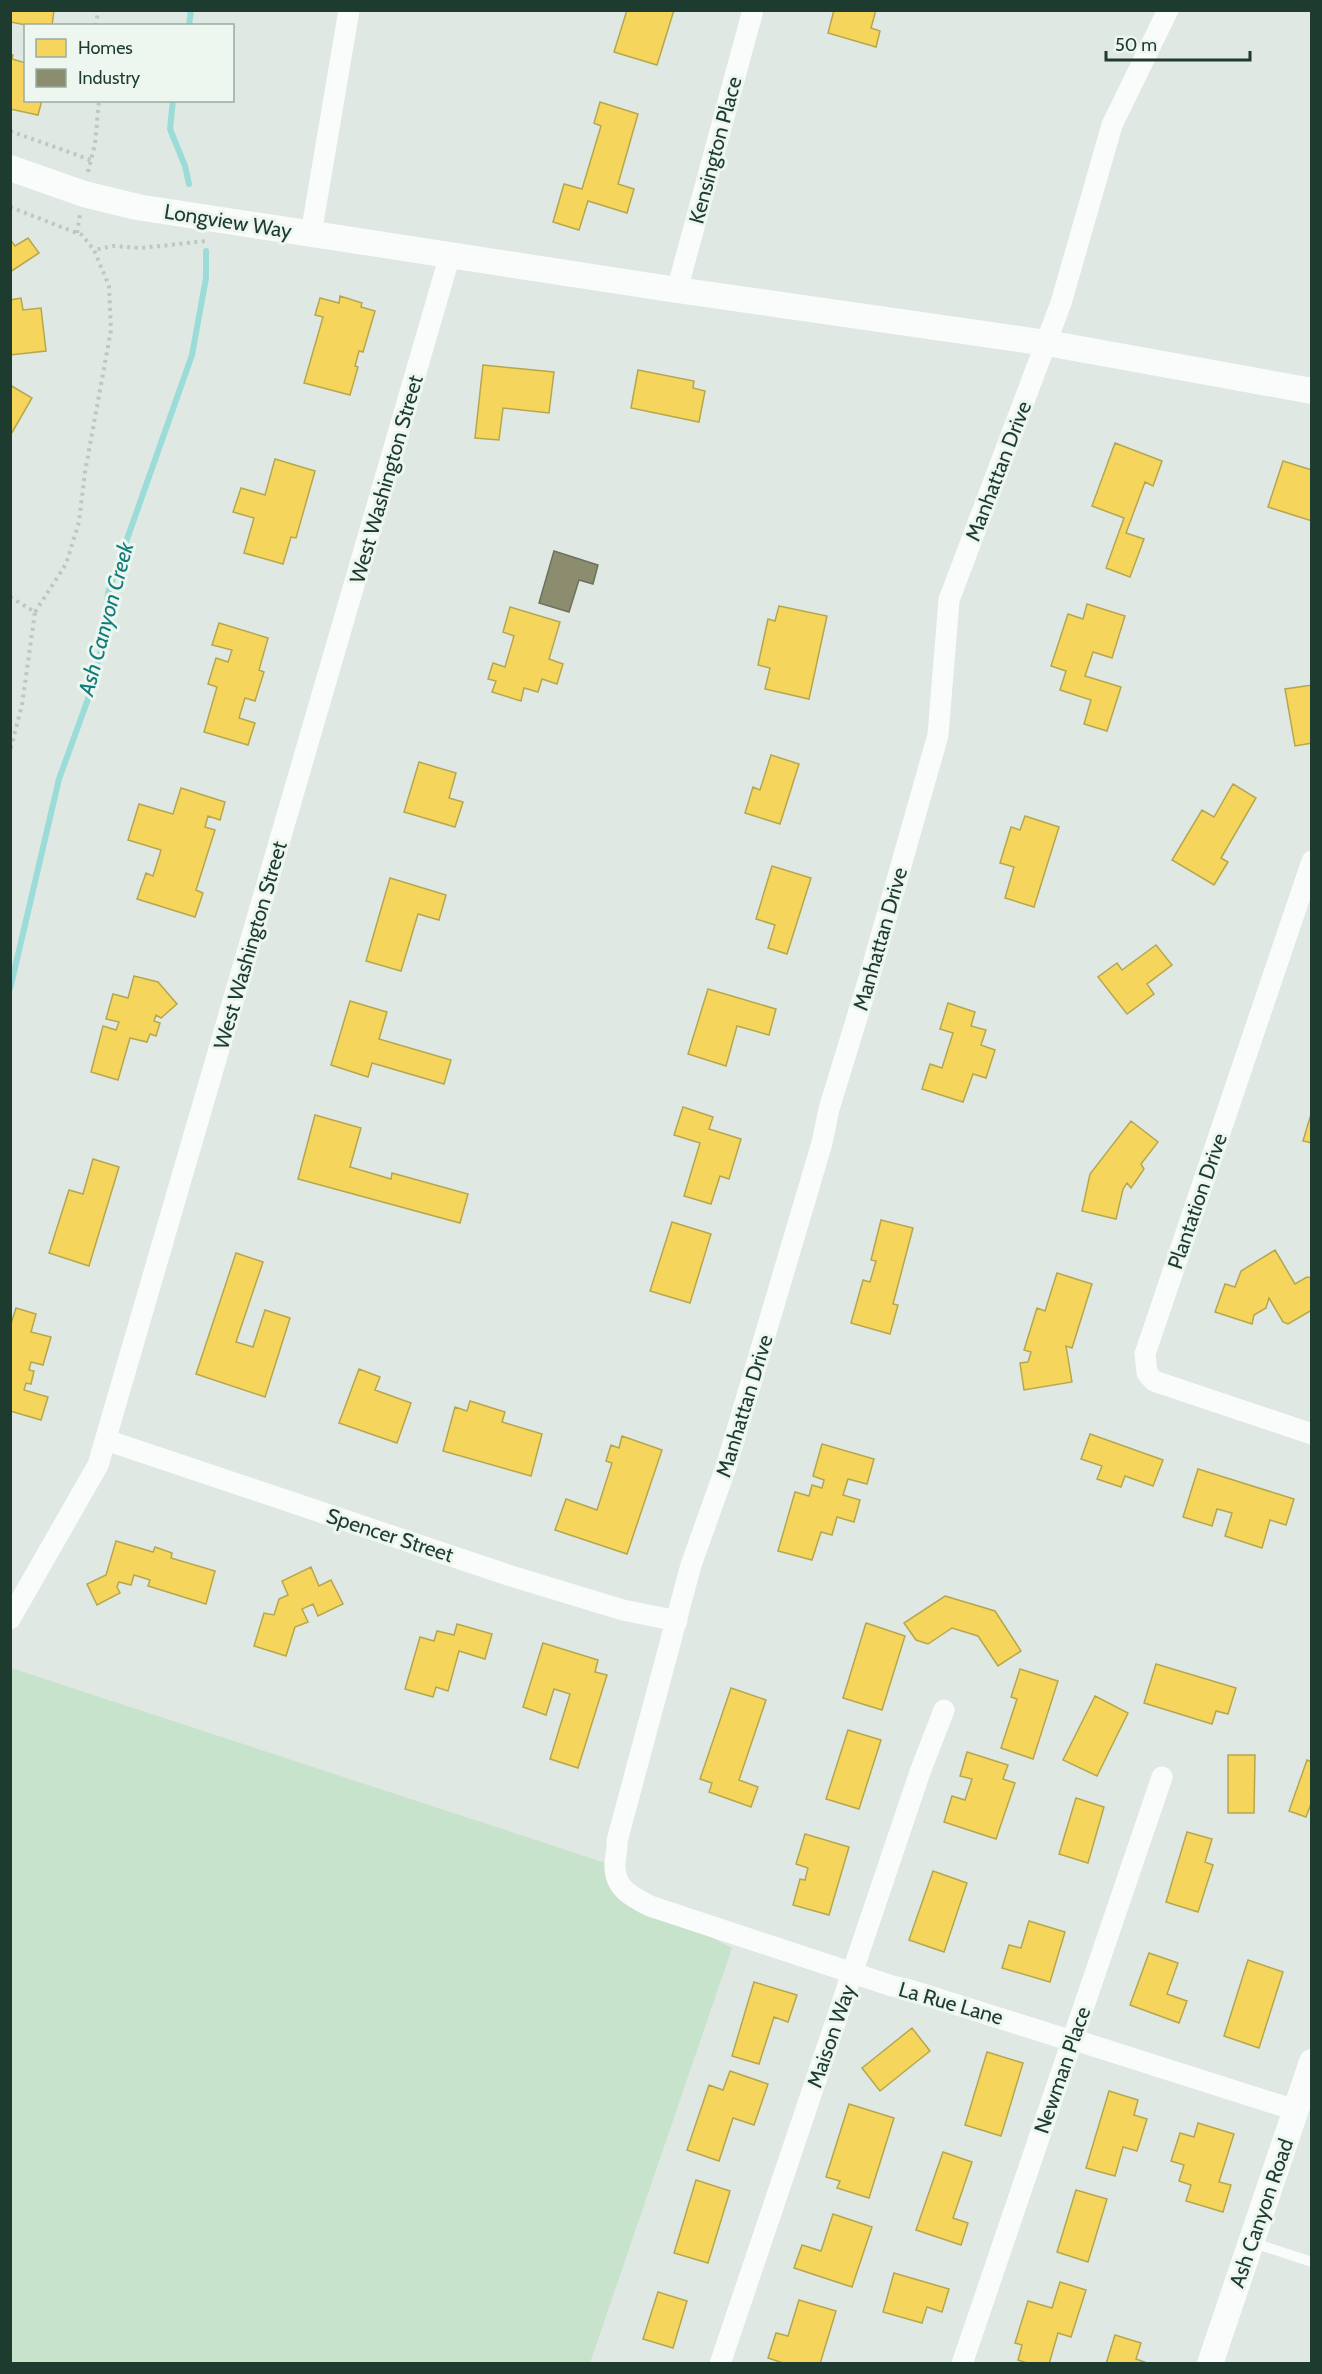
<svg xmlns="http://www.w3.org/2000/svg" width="1322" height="2374" font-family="Cabin,sans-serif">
	<rect width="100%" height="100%" fill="#e0e8e3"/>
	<!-- green -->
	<path fill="#c7e3cb" d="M11,1668L615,1866L650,1906L732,1948L590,2363L11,2364Z"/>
	<!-- homes -->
	<path fill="#f6d55c" stroke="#b5a74e" stroke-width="1.5" d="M10,10H54L52,26H31L10,22Z
		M627,10H674L657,65L614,52Z
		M834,10H876L871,28L880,31L876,47L828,33Z
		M10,54L13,55L12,59L26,63V100H42L38,115L10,109Z
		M600,102L638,114L618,184L634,189L627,213L588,201L579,230L553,222L564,184L582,189L601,126L594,123Z
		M28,238L39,253L10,272V239L15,246Z
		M340,296L362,303L361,307L375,311L363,352L359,351L355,366L358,367L350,395L304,383L323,317L315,315L320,298L339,303Z
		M21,298L23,310L41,308L46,351L10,355V300Z
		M483,365L554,372L549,413L503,408L499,440L475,438Z
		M638,370L694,381L693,388L705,391L699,422L631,408Z
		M10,385L32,398L10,436Z
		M1115,443L1162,461L1153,486L1145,482L1126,533L1144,539L1130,577L1106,568L1124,518L1092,506Z
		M275,459L315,471L296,538L291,537L283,564L244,553L254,518L233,512L241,488L265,495Z
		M1283,461L1312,470V521L1268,507Z
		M1087,604L1125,616L1112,658L1093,652L1085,676L1121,687L1107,731L1084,724L1091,700L1060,690L1066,671L1051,666L1068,614L1083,619Z
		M779,606L827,616L809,699L765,689L770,668L758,665L768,619L775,621Z
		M510,607L560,622L549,659L563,664L557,684L542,679L538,692L524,688L521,701L492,692L496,681L488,679L493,663L505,667L514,636L503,632Z
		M219,623L268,638L259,670L264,672L255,701L245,698L239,718L255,723L248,745L204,732L217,687L208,684L216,658L228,662L232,650L212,645Z
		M1312,685V743L1295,746L1285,689Z
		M771,755L799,764L780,824L745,813L753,787L760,790Z
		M419,762L456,773L449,798L463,802L455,827L404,812Z
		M1233,784L1256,798L1221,858L1228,862L1214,885L1172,860L1202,810L1214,817Z
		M181,788L225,802L220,820L208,816L205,827L215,830L196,890L203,893L195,917L137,899L146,873L153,876L161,850L128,840L139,804L173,814Z
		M1025,816L1059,827L1034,907L1005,898L1014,867L1000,863L1011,827L1020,830Z
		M772,866L811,878L787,954L768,948L775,925L756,919Z
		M390,878L446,895L439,920L418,914L401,971L366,961Z
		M1156,945L1172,965L1147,984L1154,994L1127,1014L1098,977L1117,963L1122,970Z
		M134,976L158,982L177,1004L161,1018L156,1015L154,1021L160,1023L156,1036L150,1034L147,1042L130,1038L118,1080L91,1072L103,1026L116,1030L119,1022L106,1019L113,994L128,998Z
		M708,989L776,1009L769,1035L737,1026L726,1066L688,1054Z
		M350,1001L387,1012L379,1039L451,1060L444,1084L372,1063L368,1077L331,1065Z
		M948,1003L975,1012L971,1026L986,1030L981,1045L995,1050L986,1078L973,1074L963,1102L922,1089L930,1064L942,1068L953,1033L940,1029Z
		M683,1107L713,1117L709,1129L741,1139L729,1179L720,1176L711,1204L684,1196L700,1143L674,1135Z
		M1311,1114H1312V1143L1303,1141Z
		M315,1115L361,1128L350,1167L391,1179L392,1173L468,1194L460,1223L298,1179Z
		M1131,1121L1158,1142L1141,1164L1144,1169L1131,1188L1127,1183L1123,1189L1116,1219L1082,1211L1090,1174Z
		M93,1159L119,1167L89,1266L49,1253L69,1190L83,1194Z
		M881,1220L913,1228L893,1304L898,1305L890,1334L851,1323L863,1280L870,1282L876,1261L871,1260Z
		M672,1222L711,1234L690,1303L650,1291Z
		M1275,1250L1295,1284L1307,1277L1312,1278V1310L1288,1324L1283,1322L1269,1298L1266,1308L1254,1315L1252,1324L1215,1312L1225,1284L1235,1287L1241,1271Z
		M236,1253L263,1262L236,1342L253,1347L265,1310L290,1318L265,1397L196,1374Z
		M1057,1273L1092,1284L1072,1348L1066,1346L1072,1382L1024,1390L1020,1363L1028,1362L1031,1352L1024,1350L1037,1308L1045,1311Z
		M16,1308L36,1314L31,1332L51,1337L43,1365L31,1362L29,1370L34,1371L31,1384L26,1383L24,1390L48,1397L41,1420L10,1411V1327Z
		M359,1369L380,1377L375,1390L411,1403L397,1443L339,1423Z
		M470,1401L505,1412L502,1422L542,1434L531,1476L443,1451L455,1407L467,1411Z
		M1090,1434L1163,1460L1153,1486L1125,1476L1121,1487L1097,1479L1102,1466L1081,1459Z
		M622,1436L662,1450L627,1554L555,1530L566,1499L597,1510L612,1463L606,1461L611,1445L619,1448Z
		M822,1444L874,1459L867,1484L848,1479L843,1495L860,1500L854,1522L837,1517L832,1535L821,1532L812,1560L778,1551L795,1492L809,1496L812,1485L822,1488L824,1480L813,1476Z
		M1198,1469L1294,1499L1286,1525L1270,1520L1262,1548L1225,1536L1232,1513L1217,1509L1212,1526L1183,1517Z
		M116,1541L153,1552L155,1547L172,1553L171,1558L215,1571L206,1604L148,1586L150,1580L134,1575L131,1585L119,1582L117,1587L120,1593L97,1605L87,1584L106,1575Z
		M311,1567L319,1586L331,1580L343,1604L318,1616L313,1604L302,1609L308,1622L295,1627L286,1656L254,1646L264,1613L274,1615L279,1599L288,1595L282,1581Z
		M945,1596L995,1611L1021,1651L998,1666L978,1636L952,1628L928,1644L916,1640L904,1623Z
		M866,1623L905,1636L882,1710L843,1698Z
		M457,1624L492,1634L485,1659L459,1651L448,1691L436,1687L433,1697L405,1689L420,1637L434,1641L437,1631L454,1635Z
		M543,1643L598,1660L595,1672L607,1675L578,1768L550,1759L570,1694L554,1689L546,1715L523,1707Z
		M1156,1664L1236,1688L1228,1714L1216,1711L1212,1724L1144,1703Z
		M1020,1669L1058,1681L1033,1759L1001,1748L1017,1699L1011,1697Z
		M731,1688L766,1700L739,1780L758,1787L751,1807L709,1792L712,1783L700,1779Z
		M1095,1696L1128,1713L1097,1776L1063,1760Z
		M848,1730L881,1740L859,1809L826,1799Z
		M967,1752L1008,1765L1003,1779L1015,1783L996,1839L944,1822L952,1796L965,1800L972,1779L960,1776Z
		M1228,1755H1255L1254,1813H1228Z
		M1307,1760L1312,1762V1801L1306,1817L1289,1811Z
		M1076,1798L1104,1807L1088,1863L1059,1854Z
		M1187,1832L1212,1839L1205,1862L1213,1865L1198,1912L1166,1902Z
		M805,1834L849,1847L829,1915L793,1905L800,1879L805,1880L808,1868L796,1864Z
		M933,1871L967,1883L944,1952L909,1940Z
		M1029,1921L1065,1932L1050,1982L1002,1968L1009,1945L1021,1948Z
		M1149,1953L1178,1963L1167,1994L1187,2001L1179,2023L1130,2005Z
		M1248,1960L1283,1972L1259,2048L1224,2036Z
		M754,1982L797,1995L788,2022L774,2017L759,2064L732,2056Z
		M912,2028L930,2051L880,2091L862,2068Z
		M987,2052L1023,2063L1001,2136L965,2125Z
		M730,2071L768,2084L754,2125L733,2118L719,2161L687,2150L709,2085L723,2090Z
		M1109,2091L1138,2100L1134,2115L1147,2119L1137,2151L1123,2147L1115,2176L1086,2168Z
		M849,2104L894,2118L869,2198L837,2188L840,2181L826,2177Z
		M1198,2123L1234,2134L1219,2182L1231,2185L1223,2212L1186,2201L1191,2185L1179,2181L1184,2165L1171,2161L1180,2133L1194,2137Z
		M943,2152L972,2162L953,2218L968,2223L961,2245L916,2230Z
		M696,2180L730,2191L708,2263L674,2253Z
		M1076,2190L1107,2199L1088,2262L1057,2252Z
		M833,2214L872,2227L852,2287L794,2268L802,2245L821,2251Z
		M894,2273L949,2289L942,2312L927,2307L922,2323L883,2312Z
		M1060,2282L1086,2290L1071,2337L1058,2333L1049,2364H1030L1018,2360L1022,2345L1015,2343L1028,2301L1052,2308Z
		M658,2292L687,2301L673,2348L643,2339Z
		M799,2300L836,2311L820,2364H786L768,2358L776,2333L788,2336Z
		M1115,2335L1141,2343L1136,2359L1150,2364H1106Z"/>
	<!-- industry -->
	<path fill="#8c8c6e" stroke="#6b745b" stroke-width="1.5" d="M554,551L598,565L593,584L579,580L569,612L539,603Z"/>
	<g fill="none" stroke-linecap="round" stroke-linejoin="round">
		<!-- stream -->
		<path stroke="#9bdcd9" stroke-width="6" d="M189,26L191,10
			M173,100L170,129L185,166L189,184
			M10,989L59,779L88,699L105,636L108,593L192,355L206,278V251"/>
		<!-- path -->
		<path stroke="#bdc8c3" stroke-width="4" stroke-dasharray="3 4.5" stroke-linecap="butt" d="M96,26L98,10
			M10,131L91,160
			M88,172L95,144L99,100
			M10,207L82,235L94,250
			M77,233L80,214
			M10,597L35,612L22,705L10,751
			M35,612L66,564L79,522L85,472L111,330L109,286L94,250L113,246L141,248L206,241"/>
		<!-- service -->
		<path stroke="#fafcfb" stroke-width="10" d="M1251,2242L1312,2262"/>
		<!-- minor -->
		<path stroke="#fafcfb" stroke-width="21" d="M1168,10L1112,125L1061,303L949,600L938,735L870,975L829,1109L822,1143L726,1467L691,1565L617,1841C618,1849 615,1856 615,1865C614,1888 632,1897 650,1906L892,1986L910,1990L1072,2041H1078L1295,2110
			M311,234L349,10
			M677,290L753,10
			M1312,861L1145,1354L1147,1373L1154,1381L1312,1434
			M106,1440L511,1576L623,1610L677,1621
			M10,1619L98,1465L450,255
			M720,2364L920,1772L944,1710
			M962,2364L1162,1777"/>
		<!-- tertiary -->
		<path stroke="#fafcfb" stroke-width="26" d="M10,168L84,194L137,207L677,290L1047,343L1312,391
			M1210,2364L1312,2062"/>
	</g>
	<g text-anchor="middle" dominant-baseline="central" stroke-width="6" stroke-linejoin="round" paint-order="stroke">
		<!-- street labels -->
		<g font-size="21" fill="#1d3b2e" stroke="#edf7f0">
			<text transform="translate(715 150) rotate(-75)">Kensington Place</text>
			<text transform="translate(228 221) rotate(9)">Longview Way</text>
			<text transform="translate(998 471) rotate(-69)">Manhattan Drive</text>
			<text transform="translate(386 479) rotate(-74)">West Washington Street</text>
			<text transform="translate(880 939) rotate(-74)">Manhattan Drive</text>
			<text transform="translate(250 945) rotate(-74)">West Washington Street</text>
			<text transform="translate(1197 1201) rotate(-71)">Plantation Drive</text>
			<text transform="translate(744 1406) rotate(-73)">Manhattan Drive</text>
			<text transform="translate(390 1535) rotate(18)">Spencer Street</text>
			<text transform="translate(951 2003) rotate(16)">La Rue Lane</text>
			<text transform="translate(831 2036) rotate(-71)">Maison Way</text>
			<text transform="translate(1062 2070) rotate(-71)">Newman Place</text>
			<text transform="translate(1261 2213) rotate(-71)">Ash Canyon Road</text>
		</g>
		<!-- water labels -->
		<g font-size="22" font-style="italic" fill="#127c7c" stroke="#edf7f0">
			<text transform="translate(106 619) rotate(-75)">Ash Canyon Creek</text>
		</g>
	</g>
	<!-- border -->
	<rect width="1322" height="2374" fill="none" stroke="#1d3b2e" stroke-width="24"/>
	<!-- legend -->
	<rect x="24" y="24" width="210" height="78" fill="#edf7f0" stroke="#9aaca2" stroke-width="1.5"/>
	<rect x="36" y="39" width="30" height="18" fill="#f6d55c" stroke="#9aaca2" stroke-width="1.5"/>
	<text x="78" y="54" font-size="18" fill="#1d3b2e">Homes</text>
	<rect x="36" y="69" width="30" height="18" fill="#8c8c6e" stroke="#9aaca2" stroke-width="1.5"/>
	<text x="78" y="84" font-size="18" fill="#1d3b2e">Industry</text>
	<!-- scale -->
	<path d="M1106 51v9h144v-9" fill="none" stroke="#1d3b2e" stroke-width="3"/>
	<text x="1115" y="51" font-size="18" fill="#1d3b2e" stroke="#edf7f0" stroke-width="4.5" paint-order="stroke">50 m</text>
</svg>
